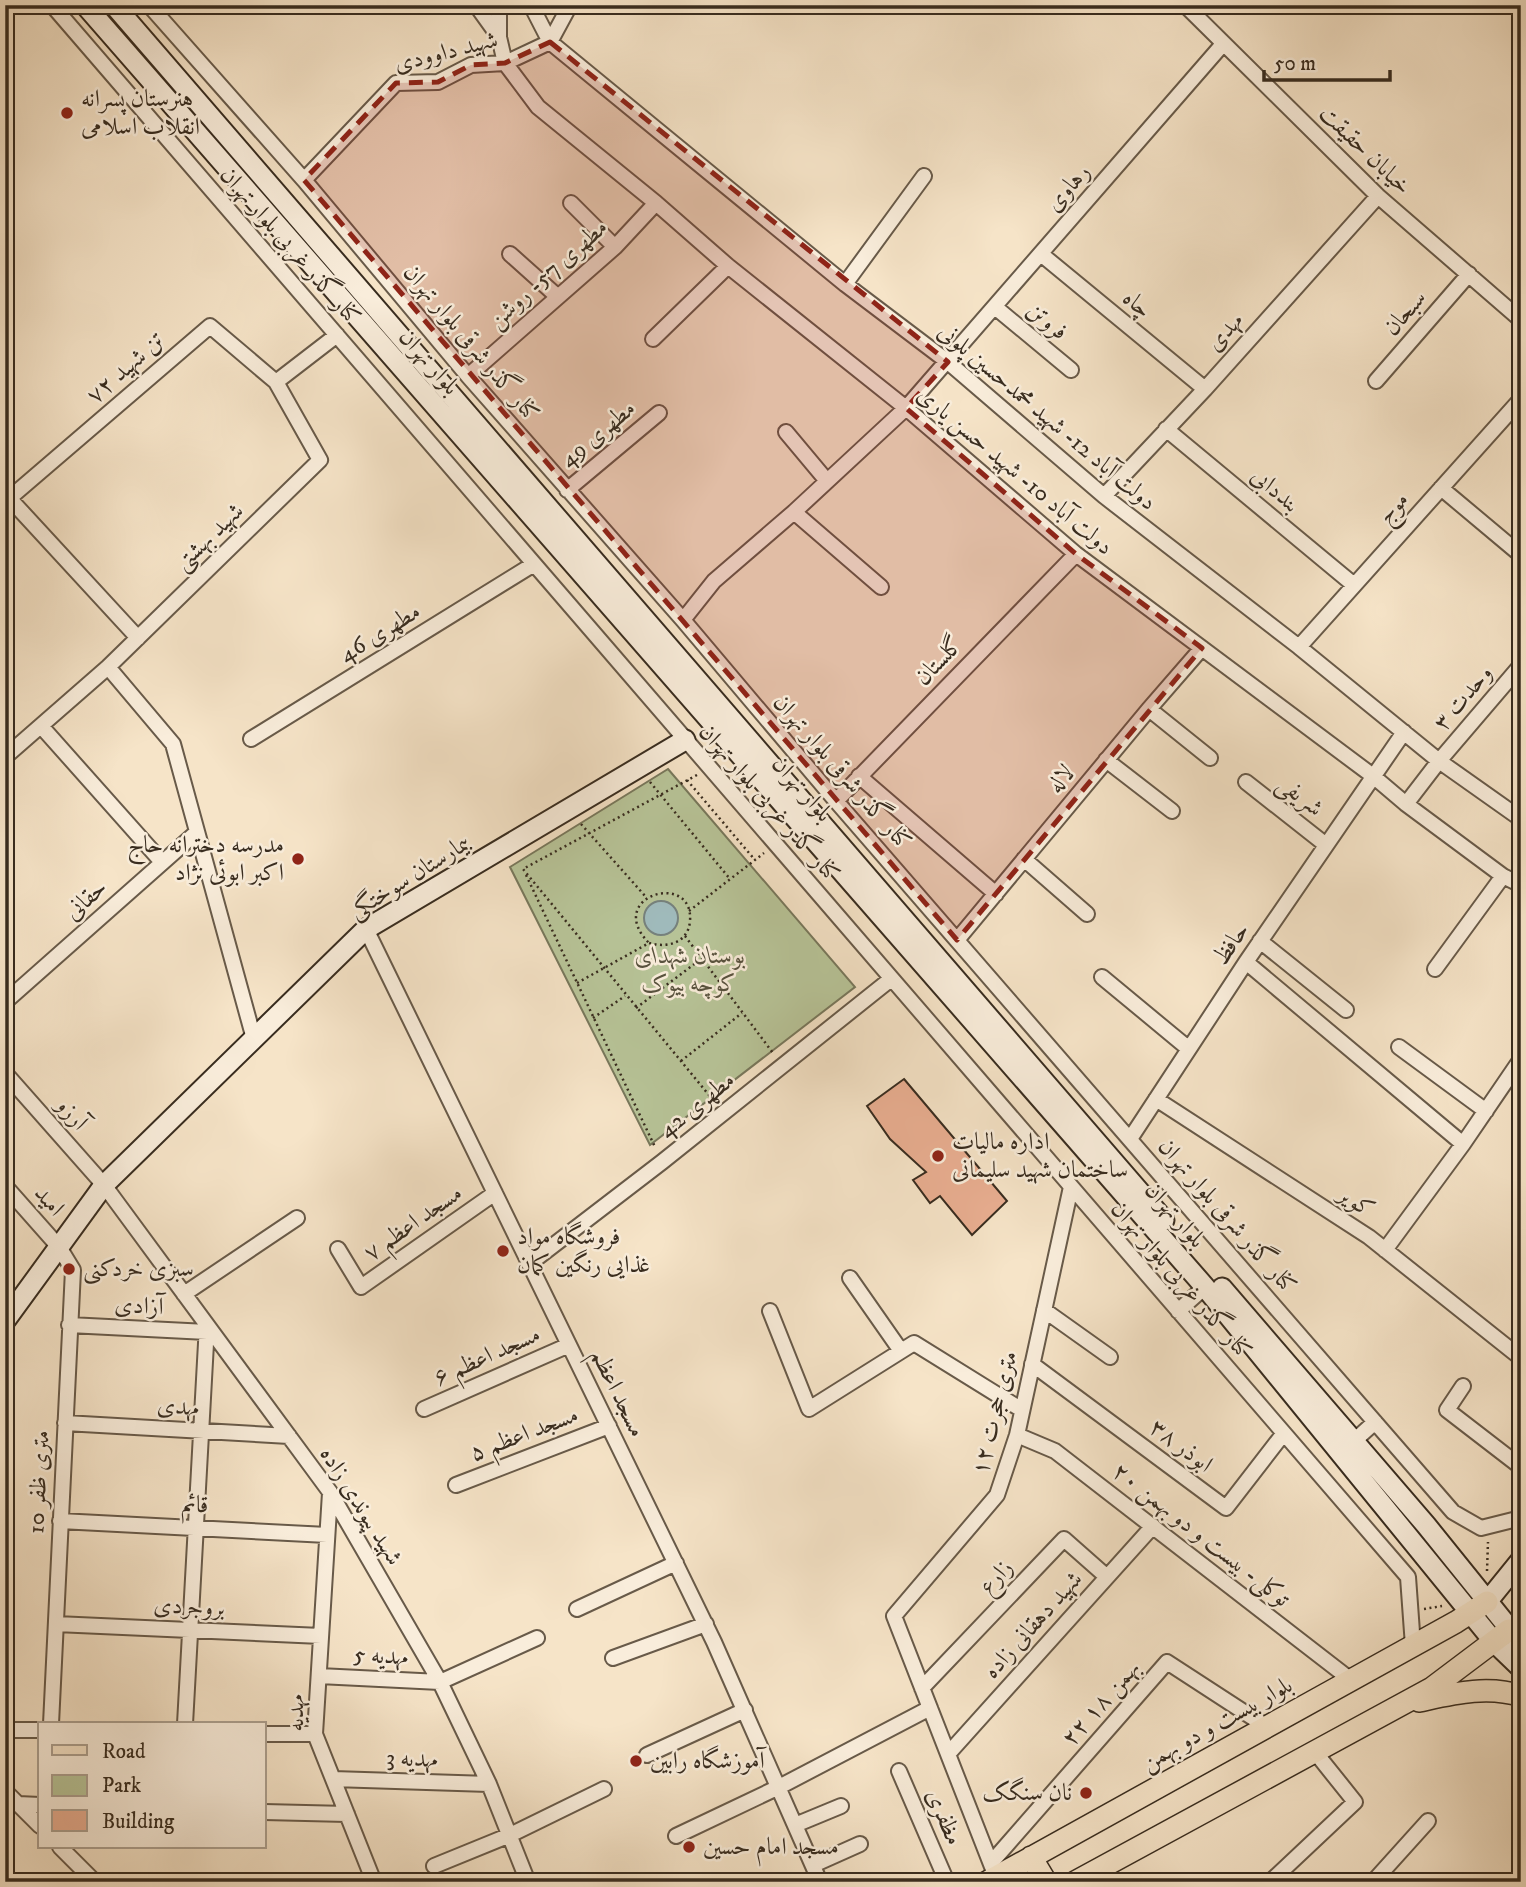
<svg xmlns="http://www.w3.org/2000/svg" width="1526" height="1887" font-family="'IM FELL DW Pica',Amiri,serif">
	<rect width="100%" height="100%" fill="#f6e4c8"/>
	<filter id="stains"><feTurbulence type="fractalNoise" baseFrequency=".00286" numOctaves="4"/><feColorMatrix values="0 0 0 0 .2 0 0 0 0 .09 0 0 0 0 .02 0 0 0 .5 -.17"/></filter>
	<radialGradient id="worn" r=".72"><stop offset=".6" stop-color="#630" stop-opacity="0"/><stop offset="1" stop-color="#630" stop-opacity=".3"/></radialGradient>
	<!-- green -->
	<path fill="#b8c599" stroke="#78785c" stroke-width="2" d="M668,769L855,987L650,1145L510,867Z"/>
	<!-- water -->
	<path fill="#a0bcbe" stroke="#76827e" stroke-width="2" d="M644 918a17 17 0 1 1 34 0a17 17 0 1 1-34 0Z"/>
	<!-- building -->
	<path fill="#e9ae91" stroke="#382c1f" stroke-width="2" d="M904,1079L1007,1201L972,1235L940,1196L930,1203L913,1180L926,1172L890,1139L867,1106Z"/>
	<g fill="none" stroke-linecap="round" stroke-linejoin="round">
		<!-- street casing -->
		<g stroke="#685a49" stroke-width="18">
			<path id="street" d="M52,5L1408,1577L1413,1646
				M149,5L304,180L468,376L683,620L836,801L1453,1512L1481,1528L1521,1518
				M476,5L499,37
				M497,5L499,13V37L505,63L538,107L656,203L728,266L906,408L1076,554L1373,776L1406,804L1503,876L1521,885
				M531,5L550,42L845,284L948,362L1104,496L1299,647L1439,761L1521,819
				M1185,5L1378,196L1521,320
				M304,180L396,83L438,82L471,65L505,63L550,42L570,5
				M571,203L615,247
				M510,254L558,297
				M1041,254L1205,389
				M845,284L924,176
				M995,307L1071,370
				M653,339L728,266
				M468,376L615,247L656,203
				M1376,381L1469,274
				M1166,429L1354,585
				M786,432L827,481
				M1441,488L1521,555
				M567,490L659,413
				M1104,496L1205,389L1378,196
				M9,498L138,638
				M5,502L210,326L276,382
				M794,512L881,587
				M683,620L714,581L794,512L906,408L1223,44
				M1299,647L1521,399
				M108,667L173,744L254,1039
				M1149,709L1210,758
				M41,726L162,862
				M251,739L534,564
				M5,757L108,667L320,460L276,382L337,335
				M1106,760L1172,811
				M859,776L996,894
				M1246,782L1326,845
				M836,801L1076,554
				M1406,804L1439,761L1521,665
				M1024,859L1087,914
				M366,929L714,1642L820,1882
				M957,940L1149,709L1202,648
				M1260,941L1346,1010
				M1246,962L1463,1144
				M1435,969L1503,876
				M1102,977L1189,1049
				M5,1002L197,832
				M1399,1047L1486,1111
				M5,1073L104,1185L330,1492L440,1682L489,1784L528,1882
				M1156,1099L1369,1237L1521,1358
				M1130,1139L1246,962L1404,732
				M5,1186L59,1247L73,1270L51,1724
				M338,1249L361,1287L495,1193
				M1385,1250L1463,1144L1521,1059
				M529,1264L662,1162L891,979
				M850,1278L901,1351
				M184,1294L297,1218
				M1044,1310L1110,1357
				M770,1311L809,1409L914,1343L1022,1410
				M1178,1311L1205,1287
				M69,1325L207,1332
				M1032,1364L1226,1508L1284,1433
				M1463,1386L1447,1410L1521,1467
				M424,1409L569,1345
				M65,1423L289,1436
				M1017,1435L1055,1451L1351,1680
				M1354,1441L1375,1422
				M456,1485L609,1426
				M330,1493L315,1734L374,1882
				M60,1521L327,1535
				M577,1609L676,1563
				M56,1624L321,1636
				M613,1658L706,1624
				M319,1676L440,1682L537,1638
				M922,1688L1064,1539L1107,1577
				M185,1724L207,1325
				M5,1730H40
				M264,1734H315
				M948,1754L1153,1526
				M647,1755L745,1710
				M899,1771L947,1882
				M333,1779L489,1784
				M5,1791L40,1826
				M18,1804L40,1805
				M264,1812L347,1814
				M795,1825L841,1806
				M676,1836L779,1787L930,1708
				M60,1847L95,1882
				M991,1863L1167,1662L1267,1727
				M813,1865L860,1844
				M434,1866L510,1835L604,1789
				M996,1877L894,1616L997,1495L1017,1435L1071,1187
				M1270,1882L1355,1802L1315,1752
				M1373,1882L1428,1821
				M1520,1882L1521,1881"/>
		</g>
		<!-- secondary casing -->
		<g stroke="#382c1f" stroke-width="23">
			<path id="secondary" d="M85,5L1205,1287L1495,1643L1521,1668
				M114,5L1164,1220
				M1222,1288L1426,1525L1521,1643
				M5,1321L104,1185L366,929L685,740
				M1487,1602L1521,1560"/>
		</g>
		<!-- primary casing -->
		<g stroke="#382c1f" stroke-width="24">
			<path id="primary" d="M1419,1701C1452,1694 1487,1685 1521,1696
				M1031,1857L1046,1882
				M987,1882L1456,1622L1487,1602
				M1075,1882L1432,1688L1509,1630"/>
		</g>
		<!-- path -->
		<path stroke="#382c1f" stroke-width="2.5" stroke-dasharray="2 3.5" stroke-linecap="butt" d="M5,15L18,5
			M697,775L523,869L713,1100
			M687,780L755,860
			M650,782L730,879
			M581,824L646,897
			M526,875L655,1147
			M689,911L764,853
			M685,936L773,1053
			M577,983L649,943C666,948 688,944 690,921C694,870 603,896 649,943
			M636,1008L701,959
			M593,1018L625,996
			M681,1061L742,1013
			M1487,1571L1488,1542
			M1424,1609L1442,1606"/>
		<!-- street -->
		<use href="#street" stroke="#f9eddb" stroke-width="14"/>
		<!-- secondary -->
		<use href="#secondary" stroke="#f9eddb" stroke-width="19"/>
		<!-- primary -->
		<use href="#primary" stroke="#f6e4c8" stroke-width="21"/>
	</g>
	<!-- marked area -->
	<path fill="#8f2418" fill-opacity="0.2" stroke="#8f2418" stroke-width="5" stroke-dasharray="14 9" stroke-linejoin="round" d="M550,42L948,362L906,408L1076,554L1202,648L957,940L304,180L396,83L438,82L471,65L505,63Z"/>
	<!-- markers -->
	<g fill="#8f2418" stroke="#f9eddb" stroke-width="2.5">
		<circle cx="67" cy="113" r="7"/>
		<circle cx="298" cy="859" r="7"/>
		<circle cx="938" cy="1156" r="7"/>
		<circle cx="503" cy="1251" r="7"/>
		<circle cx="69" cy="1269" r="7"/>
		<circle cx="636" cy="1761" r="7"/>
		<circle cx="1086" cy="1793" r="7"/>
		<circle cx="689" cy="1847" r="7"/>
	</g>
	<g text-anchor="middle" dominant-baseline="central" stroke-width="5" stroke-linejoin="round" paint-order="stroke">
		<!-- street labels -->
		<g font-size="24" fill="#382c1f" stroke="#f9eddb">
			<text transform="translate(446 52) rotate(-14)">شهید داوودی</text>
			<text transform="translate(1365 150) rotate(44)">خیابان حقیقت</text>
			<text transform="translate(1068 188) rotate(-49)">رهاوی</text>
			<text transform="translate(290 246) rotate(49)">کنار گذر غربی بلوار تهران</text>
			<text transform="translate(548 274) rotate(-42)">مطهری 57- روشن</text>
			<text transform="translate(1137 304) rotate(39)">چاه</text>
			<text transform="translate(1405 313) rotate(-49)">سبحان</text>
			<text transform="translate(1047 321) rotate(39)">فروتن</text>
			<text transform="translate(1225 332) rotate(-48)">مهدی</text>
			<text transform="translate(471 343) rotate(50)">کنار گذر شرقی بلوار تهران</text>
			<text transform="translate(429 362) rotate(49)">بلوار تهران</text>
			<text transform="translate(126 368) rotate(-41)">۷۲ تن شهید</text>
			<text transform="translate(1047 417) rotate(40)">دولت آباد 12- شهید محمدحسین پلونی</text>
			<text transform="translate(598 434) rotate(-40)">مطهری 49</text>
			<text transform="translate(1015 471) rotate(40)">دولت آباد 10- شهید حسن یاری</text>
			<text transform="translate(1275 490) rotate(40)">بنددابی</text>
			<text transform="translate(1393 508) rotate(-48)">موج</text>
			<text transform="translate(209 537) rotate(-44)">شهید بهشتی</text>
			<text transform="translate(380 633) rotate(-32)">مطهری 46</text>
			<text transform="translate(939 661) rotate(-46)">گلستان</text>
			<text transform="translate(1463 698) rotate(-50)">وحدت ۳</text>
			<text transform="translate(842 772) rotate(49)">کنار گذر شرقی بلوار تهران</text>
			<text transform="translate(1061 779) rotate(-50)">لاله</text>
			<text transform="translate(802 789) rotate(49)">بلوار تهران</text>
			<text transform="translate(1300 796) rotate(38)">شریفی</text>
			<text transform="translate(769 803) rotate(49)">کنار گذر غربی بلوار تهران</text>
			<text transform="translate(410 877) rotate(-32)">بیمارستان سوختگی</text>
			<text transform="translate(86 900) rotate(-42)">حقانی</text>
			<text transform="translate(1231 944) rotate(-56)">حافظ</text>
			<text transform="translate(697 1105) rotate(-39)">مطهری 42</text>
			<text transform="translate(72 1114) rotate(49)">آرزو</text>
			<text transform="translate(49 1201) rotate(49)">امید</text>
			<text transform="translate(1356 1202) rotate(33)">کویر</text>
			<text transform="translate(1175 1215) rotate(49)">بلوار تهران</text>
			<text transform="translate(1227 1216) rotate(49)">کنار گذر شرقی بلوار تهران</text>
			<text transform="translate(413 1223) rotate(-35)">مسجد اعظم ۷</text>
			<text transform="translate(1181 1280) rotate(49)">کنار گذر غربی بلوار تهران</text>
			<text transform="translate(139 1306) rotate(3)">آزادی</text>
			<text transform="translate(487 1356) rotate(-24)">مسجد اعظم ۶</text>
			<text transform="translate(618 1393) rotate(64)">مسجد اعظم</text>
			<text transform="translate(178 1407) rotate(4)">مهدی</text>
			<text transform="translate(995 1413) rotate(-76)">۱۲ متری حجرت</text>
			<text transform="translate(524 1434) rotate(-21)">مسجد اعظم ۵</text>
			<text transform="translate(1181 1446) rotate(37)">۳۸ ابوذر</text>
			<text transform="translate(39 1482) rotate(-87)">10 متری ظفر</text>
			<text transform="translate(195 1505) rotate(3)">قائم</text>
			<text transform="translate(361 1506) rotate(58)">شهید پیوندی زاده</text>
			<text transform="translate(1201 1535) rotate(38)">توکلی- بیست و دو بهمن ۲۰</text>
			<text transform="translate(996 1577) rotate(-47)">زارع</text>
			<text transform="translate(189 1607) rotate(3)">بروجردی</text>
			<text transform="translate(1033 1625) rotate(-48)">شهید دهقانی زاده</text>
			<text transform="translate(381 1656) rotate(3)">مهدیه 5</text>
			<text transform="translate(1101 1703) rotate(-49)">۲۲ بهمن ۱۸</text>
			<text transform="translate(296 1713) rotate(-90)">مهدیه</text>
			<text transform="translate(1217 1724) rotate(-29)">بلوار بیست و دو بهمن</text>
			<text transform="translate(412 1759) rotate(2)">مهدیه 3</text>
			<text transform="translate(944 1817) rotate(67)">مظفری</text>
		</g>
		<!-- poi labels -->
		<g font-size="24" fill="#382c1f" stroke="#f9eddb" text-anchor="start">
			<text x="81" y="99">هنرستان پسرانه<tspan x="81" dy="28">انقلاب اسلامی</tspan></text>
			<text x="284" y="845" text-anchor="end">مدرسه دخترانه حاج<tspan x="284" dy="28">اکبر ابوئی نژاد</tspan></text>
			<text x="952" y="1142">اداره مالیات<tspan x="952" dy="28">ساختمان شهید سلیمانی</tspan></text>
			<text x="517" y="1237">فروشگاه مواد<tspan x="517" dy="28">غذایی رنگین کمان</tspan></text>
			<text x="83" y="1269">سبزی خردکنی</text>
			<text x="650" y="1761">آموزشگاه رابین</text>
			<text x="1072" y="1793" text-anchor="end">نان سنگک</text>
			<text x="703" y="1847">مسجد امام حسین</text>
		</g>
		<!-- park labels -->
		<g font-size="24" font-style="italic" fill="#58523e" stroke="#f9eddb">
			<text x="690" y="956">بوستان شهدای<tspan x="690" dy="28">کوچه بیوک</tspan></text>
		</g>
	</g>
	<!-- margin -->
	<rect width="1526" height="1887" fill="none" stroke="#f6e4c8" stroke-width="28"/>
	<rect x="7" y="7" width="1512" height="1873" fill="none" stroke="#382c1f" stroke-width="3.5"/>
	<rect x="14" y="14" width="1498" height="1859" fill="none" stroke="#382c1f" stroke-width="2"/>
	<!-- legend -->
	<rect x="38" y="1722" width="228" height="126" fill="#f9eddb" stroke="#aca090" stroke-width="2"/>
	<rect x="52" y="1745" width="35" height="10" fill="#f6e4c8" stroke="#aca090" stroke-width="2"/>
	<text x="102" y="1758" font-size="21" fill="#382c1f">Road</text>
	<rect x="52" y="1775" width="35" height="21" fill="#b8c599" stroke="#aca090" stroke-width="2"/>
	<text x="102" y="1792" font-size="21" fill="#382c1f">Park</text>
	<rect x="52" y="1810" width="35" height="21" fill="#e9ae91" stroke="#aca090" stroke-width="2"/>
	<text x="102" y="1828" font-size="21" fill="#382c1f">Building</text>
	<!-- scale -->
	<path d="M1264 70v10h126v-10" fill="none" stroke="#382c1f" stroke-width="3.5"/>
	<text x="1274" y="70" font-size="21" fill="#382c1f" stroke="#f9eddb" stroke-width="5" paint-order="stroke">50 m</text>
	<rect width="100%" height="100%" filter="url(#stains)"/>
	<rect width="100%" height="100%" fill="url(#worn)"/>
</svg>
